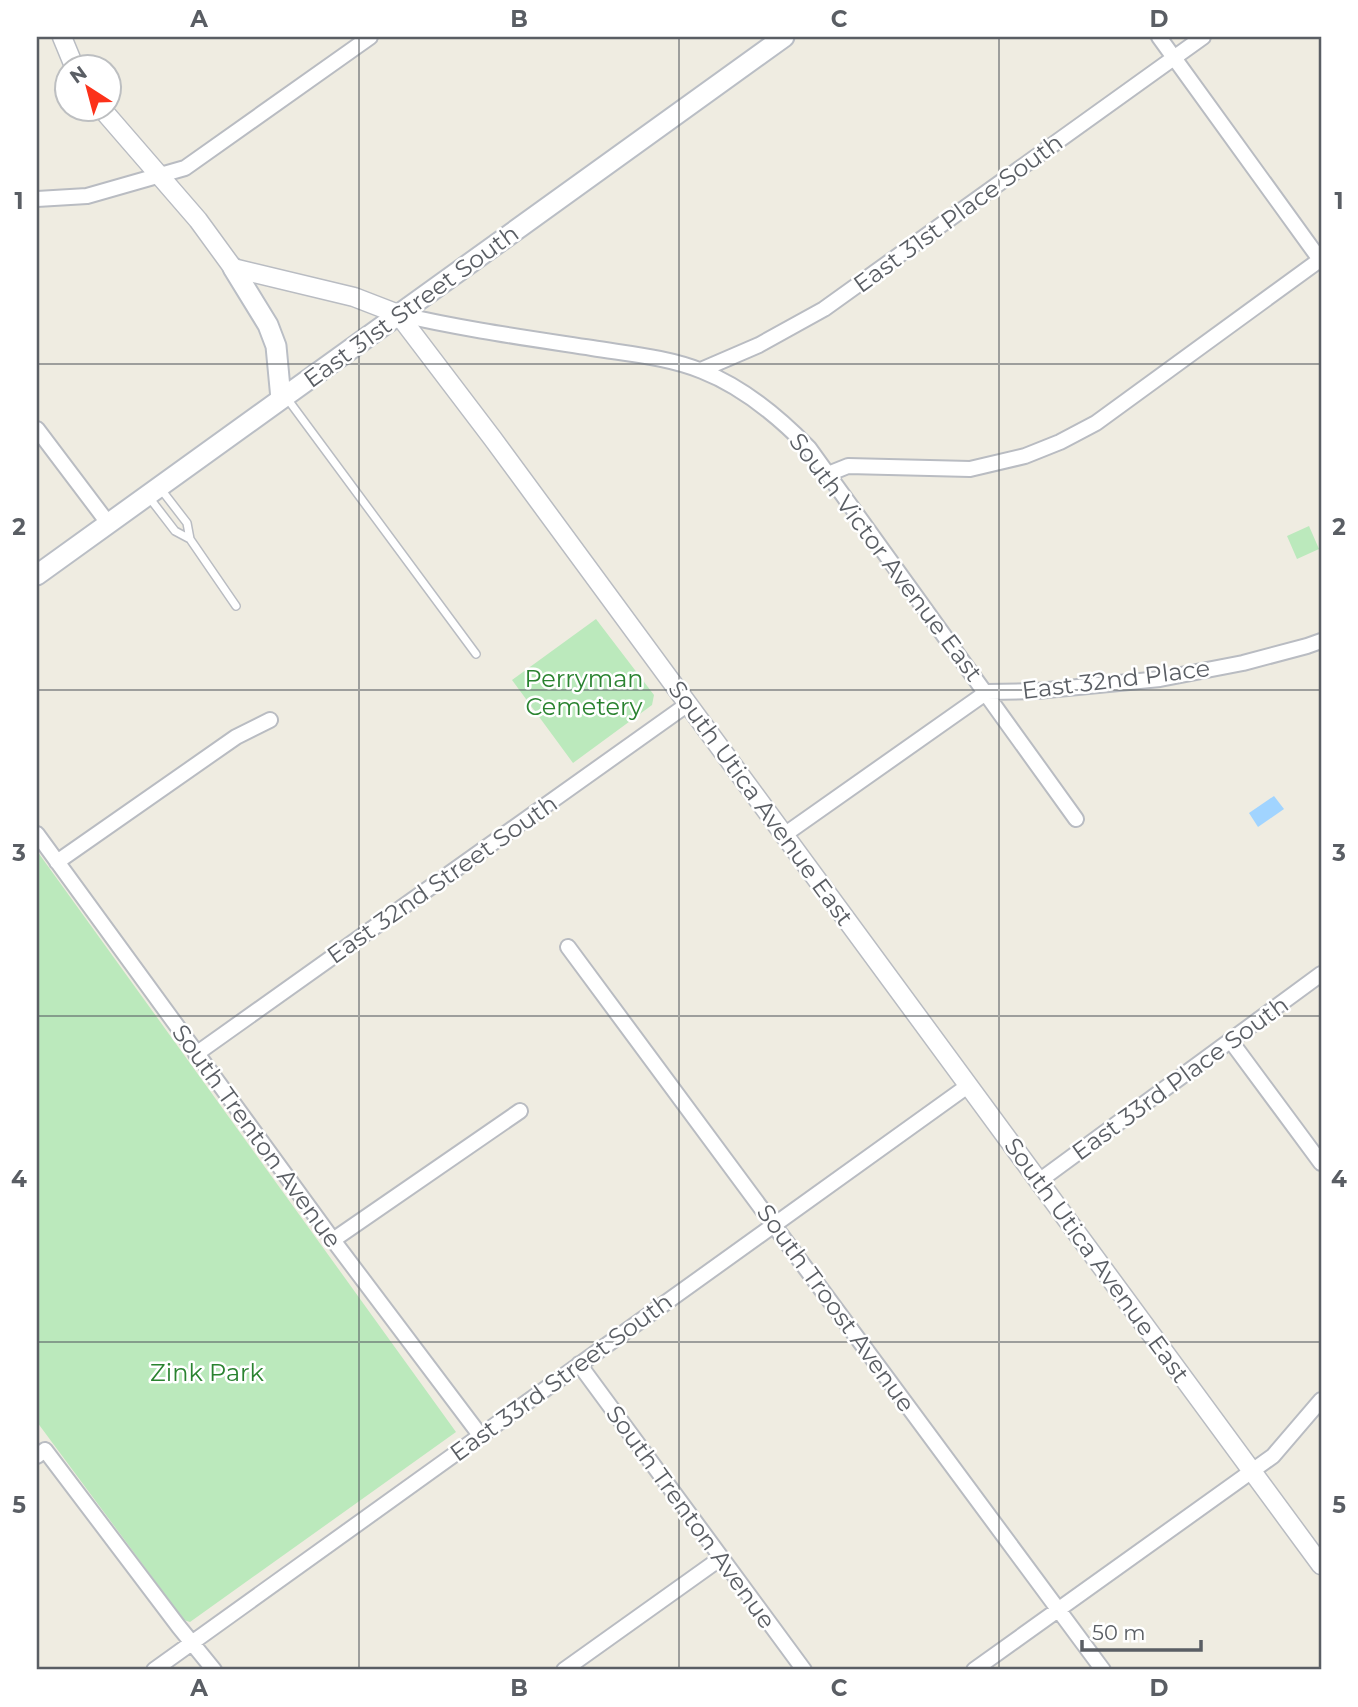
<svg xmlns="http://www.w3.org/2000/svg" width="1358" height="1707" font-family="Montserrat,sans-serif">
	<rect width="100%" height="100%" fill="#efece1"/>
	<!-- green -->
	<path fill="#bbe9bc" d="M1309,526L1319,549L1297,559L1287,536Z
		M596,619L654,695L652,705L573,763L512,680Z
		M37,851L456,1432L190,1622L184,1620L37,1422Z"/>
	<!-- water -->
	<path fill="#a1d4ff" d="M1274,796L1284,809L1258,827L1249,813Z"/>
	<g fill="none" stroke-linecap="round" stroke-linejoin="round">
		<!-- service casing -->
		<g stroke="#b9bcc2" stroke-width="10">
			<path id="service" d="M286,397L476,654
				M148,496L175,531L190,539L187,523L160,488
				M190,539L236,606"/>
		</g>
		<!-- minor casing -->
		<g stroke="#b9bcc2" stroke-width="18">
			<path id="minor" d="M1159,37L1321,261
				M37,199L87,196L185,168L370,37
				M398,314C462,329 527,338 592,348C629,354 667,357 702,371C743,387 778,416 809,448L1076,819
				M701,370L759,345L824,309L1203,37
				M37,429L108,523
				M828,474L848,466L970,469L1025,456L1060,442L1096,423L1321,259
				M37,834L333,1240L480,1435
				M784,835L987,692L1037,691L1160,679L1243,663L1307,646L1321,641
				M57,862L236,737L270,720
				M568,947L1103,1670
				M1230,1040L1321,1163
				M196,1054L688,704
				M1039,1181L1321,974
				M333,1240L520,1111
				M579,1364L804,1670
				M37,1456L45,1450L179,1627L214,1670
				M154,1670L969,1085
				M564,1670L721,1558
				M974,1670L1273,1456L1321,1400"/>
		</g>
		<!-- tertiary casing -->
		<g stroke="#b9bcc2" stroke-width="21">
			<path id="tertiary" d="M62,37L74,66
				M101,108L198,220L233,268L354,297L398,314L493,439L1321,1565"/>
		</g>
		<!-- secondary casing -->
		<g stroke="#babec5" stroke-width="23">
			<path id="secondary" d="M233,268L268,325L276,346L281,399
				M37,575L784,37"/>
		</g>
		<!-- service -->
		<use href="#service" stroke="#fff" stroke-width="7"/>
		<!-- minor -->
		<use href="#minor" stroke="#fff" stroke-width="14"/>
		<!-- tertiary -->
		<use href="#tertiary" stroke="#fff" stroke-width="18"/>
		<!-- secondary -->
		<use href="#secondary" stroke="#fff" stroke-width="19"/>
	</g>
	<!-- grid -->
	<path fill="none" stroke="#5a5e64" stroke-width="2" stroke-opacity="0.55" d="M359,37V1670M679,37V1670M999,37V1670M37,364H1321M37,690H1321M37,1016H1321M37,1342H1321"/>
	<g text-anchor="middle" dominant-baseline="central" stroke-width="5" stroke-linejoin="round" paint-order="stroke">
		<!-- street labels -->
		<g font-size="24" fill="#5a5e64" stroke="#fff">
			<text transform="translate(958 213) rotate(-36)">East 31st Place South</text>
			<text transform="translate(411 306) rotate(-36)">East 31st Street South</text>
			<text transform="translate(886 557) rotate(53)">South Victor Avenue East</text>
			<text transform="translate(1116 679) rotate(-7)">East 32nd Place</text>
			<text transform="translate(761 803) rotate(54)">South Utica Avenue East</text>
			<text transform="translate(442 879) rotate(-35)">East 32nd Street South</text>
			<text transform="translate(1180 1078) rotate(-36)">East 33rd Place South</text>
			<text transform="translate(257 1136) rotate(54)">South Trenton Avenue</text>
			<text transform="translate(1097 1260) rotate(54)">South Utica Avenue East</text>
			<text transform="translate(836 1308) rotate(54)">South Troost Avenue</text>
			<text transform="translate(561 1377) rotate(-36)">East 33rd Street South</text>
			<text transform="translate(691 1517) rotate(54)">South Trenton Avenue</text>
		</g>
		<!-- park labels -->
		<g font-size="24" fill="#2a8330" stroke="#fff">
			<text x="584" y="678">Perryman<tspan x="584" dy="28">Cemetery</tspan></text>
			<text x="207" y="1372">Zink Park</text>
		</g>
	</g>
	<!-- border -->
	<rect width="1358" height="1707" fill="none" stroke="#ffffff" stroke-width="77"/>
	<!-- north arrow -->
	<g transform="translate(88 88) rotate(324)"><circle r="33" fill="#ffffff" stroke="#bdbfc1" stroke-width="2"/>
	<path d="M0-5L12 26L0 18L-12 26Z" fill="#fc311a"/>
	<text y="-10" font-size="19" font-weight="bold" text-anchor="middle" fill="#5a5e64">N</text>
	</g>
	<!-- scale -->
	<path d="M1082 1640v10h119v-10" fill="none" stroke="#5a5e64" stroke-width="3.5"/>
	<text x="1092" y="1640" font-size="21" fill="#5a5e64" stroke="#ffffff" stroke-width="5" paint-order="stroke">50 m</text>
	<rect x="38" y="38" width="1282" height="1630" fill="none" stroke="#5a5e64" stroke-width="2.5"/>
	<g font-size="23" text-anchor="middle" font-weight="bold" fill="#5a5e64">
		<text x="199" y="27">A</text>
		<text x="519" y="27">B</text>
		<text x="839" y="27">C</text>
		<text x="1159" y="27">D</text>
		<text x="19" y="209">1</text>
		<text x="1339" y="209">1</text>
		<text x="19" y="535">2</text>
		<text x="1339" y="535">2</text>
		<text x="19" y="861">3</text>
		<text x="1339" y="861">3</text>
		<text x="19" y="1187">4</text>
		<text x="1339" y="1187">4</text>
		<text x="19" y="1513">5</text>
		<text x="1339" y="1513">5</text>
		<text x="199" y="1696">A</text>
		<text x="519" y="1696">B</text>
		<text x="839" y="1696">C</text>
		<text x="1159" y="1696">D</text>
	</g>
</svg>
